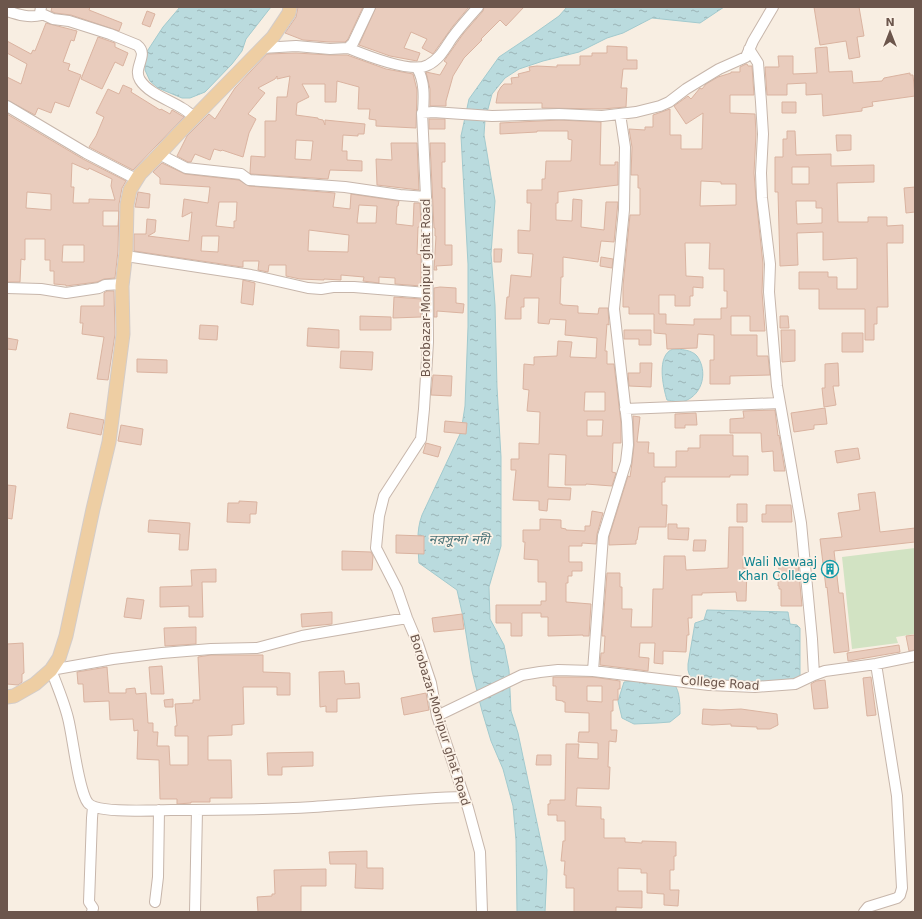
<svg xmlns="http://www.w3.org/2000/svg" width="922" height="919" font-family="'DejaVu Sans','Noto Sans Bengali',sans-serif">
	<defs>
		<pattern id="water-ripples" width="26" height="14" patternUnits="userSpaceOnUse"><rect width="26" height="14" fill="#badbde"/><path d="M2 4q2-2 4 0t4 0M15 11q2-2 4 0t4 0" fill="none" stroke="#9bb4b6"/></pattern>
	</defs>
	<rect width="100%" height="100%" fill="#f8eee2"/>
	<!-- green -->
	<path fill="#d2e3c3" d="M915,548V634L896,637L898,643L852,649L842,557Z"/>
	<!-- water -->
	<path fill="url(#water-ripples)" stroke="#a2cace" d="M180,7H271L246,39L242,51L232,64L205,92L190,98H182L158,88L150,81L145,70L146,53L163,27Z
		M567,7H724L700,23L652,18L623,33L607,38L579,52L543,61L519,69L505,78L492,94L485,120L484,135L495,201L491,254L495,305L497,387L501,457V546L489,587L490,619L504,645L509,670L511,711L518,733L547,870L545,912H517L516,840L513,806L503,769L491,741L482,711L472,671L464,621L457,590L419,563C418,547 416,531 422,515L461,432L465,406L468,327V264L461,136L469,99L499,57L532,35L559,16Z
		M673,349C681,349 692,350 697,356C708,371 703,394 685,401C680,403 673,401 667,400C663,387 656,355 673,349Z
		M707,610L788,612L790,624L797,625L800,628V676L797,680L751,683L690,677L688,670V664L695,623L704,620Z
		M634,681L674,684C680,691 680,705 680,714L670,722L657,723L634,724L622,718L618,701L624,682Z"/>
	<!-- building -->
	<path fill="#e9ccbd" stroke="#dab3a0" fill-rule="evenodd" d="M52,7H90L89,10L122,23L119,31L71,15L55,13L51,11Z
		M298,7H363L348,39L345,42H330L303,40L285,33L296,17Z
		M376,7H469L453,26L433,54L422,48L427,39L411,32L404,48L420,53L417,61L390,56L359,45Z
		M484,7H524L506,26L500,20L481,39L482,40L464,58L453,76L446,101V106H430V89L426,72L440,75L447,63L444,61L463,34L483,11Z
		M814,7H859L864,36L857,37L860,57L849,59L846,41L820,45Z
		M147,11L155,14L150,27L142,24Z
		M46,23L77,31L74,41L71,40L63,62L70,64L68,70L81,75L69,107L55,102L51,113L38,108L35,115L7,100V77L21,84L27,64L7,53V41L31,54L33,50L35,51Z
		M98,37L115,43V47L128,53L123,66L115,62L102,89L81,79Z
		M607,46L627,47V60H637V69H623L621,88H627L626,107L602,109L542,108V103H496L498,92L501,87L504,84H512L511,78L519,77L518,74L530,71L529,67L537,66L557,67V65H580V56H592V53H607Z
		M827,47L829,72L852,71L853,83L882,81L884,78L910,73V75H913L915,96L872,102L873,106L862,108V111L823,116L822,94L806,95V83L787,84V95H767L765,67H779L778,56H793V74L817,73L815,48Z
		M296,53L330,55H347L386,69L413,74L417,90L416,128L376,126V120L369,119L370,109H358L359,87L337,81L336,102H325V84H302L309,97L297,103L296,115L318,118V119L323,120L325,125V120L365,124L364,134H358V136L343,135L342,151H347V160L362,161V171L330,170L328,179L251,174L250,173L251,156L265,157V121H276L277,97H287L290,76L277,79V76L275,79L258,88L265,93L248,114L256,119L249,133L243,157L222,150L221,151L214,149L210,160L195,154L191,162H188L177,156L187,136L209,114L215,119L235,88L267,54ZM296,140L313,141L311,160L295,159Z
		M746,64H747L748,66H752L754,95H730V113L755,114L756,134L754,173L756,198L763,264L762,292L765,331H750V316H731V335H757V356H768L770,375L730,376V384H710V360H714V335L698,334L697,348L667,349L666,334L654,333V314H629V307H623V286L630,215H640V188H638V175H631L632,147L629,129L645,130V127H653V115L670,109V135H681V149H702L703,113L686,124L674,106L688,96L691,99L700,88L702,89L706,84L718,77L731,73V72H740V67ZM701,181L721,182V184H736V205L700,206ZM685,243H710L709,269H724V291H727V308H721V319H694V325L666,324V314H659V295H675V306H690V296H693V287L703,288V277L686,276Z
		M123,85L132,89L131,92L160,110L161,109L170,114L172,110L184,117L133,170L89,147L96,136L104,117L96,113L108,89L119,94Z
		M782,102H796V113H782Z
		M7,114L83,159L126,181L122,188L119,204L118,251L115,278L104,279L97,282L66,286V285L54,284V271H50V260H45V239H25V260L21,259L20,282H7ZM72,163L88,170L89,168L112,179L111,186L115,200L89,199V203H73L74,187H71ZM27,192L51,194V210L26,208ZM103,211H119L118,226H103ZM63,245H84V262H62Z
		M429,119H445V129H429Z
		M559,120L601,122L600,165H615V162H618V185L558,192V203H556V220L572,221L573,199L582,200L581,227L604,230L606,202H618L614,242L601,241L598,262L563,257V277H561L560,304H562V305L578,306V313L598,314L599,308H608L609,325L607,324L605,351H607V364H614L621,423V443H613L612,472L616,473L612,486L586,484V485H565L566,455L549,454L548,487L571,488L570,500L548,499L547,511L539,510V501L513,500L516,470H511V459H519V443L539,444L540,412L527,411L529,390L523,389L524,364L534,365V357L557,356L558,341L572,342L570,357L596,358L597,338L565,335L566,320L550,319L549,324L538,323L539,298H524V307H521V319H505L507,297H509L511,275L531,277L533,254L518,253V230L530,231L531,203H527V190H542V179H545L546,161H571L572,140L568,139V131H537V132L500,134V123ZM585,392H605V411H584ZM587,420H603L602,436H587Z
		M787,131H795L796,155L831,154V166L874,165V182L837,183L838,222H868V217H887V226L903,225V243H887L888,307H877V324H874V340H865V309H819V289H799V272H828V277H837V289H857V258L823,260V232L797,233L798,265L780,266L778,192H775V157H783V139H787ZM792,167H809V184H792ZM796,201H816V208H822V223L797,224Z
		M836,135H851V150L837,151Z
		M391,143H417L419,190L377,185L376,159L392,160Z
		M430,143H445V162H442V188H445V245H452V265L436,266L437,270H434L436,236H435V228H434Z
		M162,163L185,174L239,180L249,186L335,193L333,207L350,209L351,194L399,201L398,206H397L396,224L413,226L414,203H420L421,227H418L417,254L421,255V286L395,284V278L379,277V283L363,281L364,277L341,275V280L324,279V280L300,279L286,276V265H269L268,272L258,270L259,261H243V267H242L134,251V234H146L147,219L156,220L155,232L148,236L189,241L192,212L182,217L184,199L208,203L210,187L160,184V178L153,172ZM219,202H237L236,221H234V228L216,226ZM359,205L377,206L376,223H357ZM309,230L349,235L348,252L308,251ZM202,236H219L218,252L201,251Z
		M915,187V212L906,213L904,188Z
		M138,192L150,194L149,208L135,207Z
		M494,249H502L501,262H494Z
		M601,257L613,259L612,268L600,266Z
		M243,280L255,283L253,305L241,303Z
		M440,287L456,288V303L464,304L463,313L437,311V317H434V288Z
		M107,291H114L115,334L108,380L97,379L104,337L82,334L83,323H80L81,306H104V293Z
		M394,297L421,299V317L393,318Z
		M360,316L391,317V330H360Z
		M780,316H788L789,328H780Z
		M200,325L218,326L217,340L199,339Z
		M308,328L339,330V348L307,346Z
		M624,330H651V345H639V339H624Z
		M781,330H795V361L782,362Z
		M842,333H863V352H842Z
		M7,338L18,340L16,350L7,349Z
		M341,351L373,352L372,370L340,368Z
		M137,359L167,360V373L137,372Z
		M640,363H652L651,387L629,386L628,373H640Z
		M838,363L839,386H833L836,405L824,407L822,388H825V364Z
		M433,375L452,376L451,396L431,395Z
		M825,408L827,424L814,425V429L794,432L791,413Z
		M775,410L778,436L779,435L785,471H774L773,451L762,452L761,433H730V419L744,418L743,411Z
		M70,413L104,420L101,435L67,428Z
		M696,413L697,425H685V428H675V414Z
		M633,416L640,417L637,442H649L648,453H654V467H676V451H688V448H700V435H733V456H748V475H730V477H665V482H662V505H667L666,527H639L637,540H636V544L609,545V537L628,476L630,477L632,463L634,445Z
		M445,421L467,423L466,434L444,432Z
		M121,425L143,429L141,445L118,441Z
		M426,443L441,447L438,457L423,453Z
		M858,448L860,459L837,463L835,451Z
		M7,485L16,486L12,519L7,518Z
		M875,492L880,532L915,528V542L834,551L839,593H843L849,651L834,653L827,587L826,588L820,539L842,537L838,513L860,510L858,494Z
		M239,501L257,502L256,514H250V523L227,522L228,503H239Z
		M737,504H747V522H737Z
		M766,505H791L792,522H762V514H766Z
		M592,511L603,513L597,534L596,544L582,543V546H569V562H582V571H572V576H568V583H566V602L591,604L589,636H583V635L548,636V617H541V613H522V636H511V623H496V605H541V601H546V582H538V560L524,559L525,542H523V530H540V519L561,520V528L566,529V530L585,531V526H590Z
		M149,520L190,523L188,550H179L180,534L148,532Z
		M668,524H677V528H689L688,540L668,539Z
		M729,527H743V568H747L746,601H737L736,592L702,593V595H692V618H688L689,635H687L686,652L663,651V664L654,663L655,643H640L639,657L649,658L648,671L600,665L601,653H604L605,636H602L607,573H620V587H622V609H632L631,627H652L653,589H663L664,556H685L686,570L728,568Z
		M396,535L424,536V554L396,553Z
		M694,540H706L705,551H693Z
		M342,551L371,552L373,556L372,570H342Z
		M798,563L802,606H781V589H779V586H778L779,564Z
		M216,569V582H202L203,617H189V606L160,607V587L192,586L191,570Z
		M127,598L144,600L141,619L124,617Z
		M332,612V624L302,627L301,614Z
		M462,614L464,629L434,632L432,618Z
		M196,627V644L165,646L164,628Z
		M915,635V650L909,651L906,636Z
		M23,643L24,673L22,674V682L18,685L7,684V644Z
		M899,645L900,652L848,661L847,653Z
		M211,655H263V672L290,673V695H277V687H243L244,724L232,725V735L208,736V760H231L232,798H210V802H191V803L177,804V799H160L159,760L137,759L138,730L134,731L133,719L110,720L109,701L84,702L83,684H78L77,672L107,667L109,693H126V689L135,688L136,694L146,693L148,723H153V732H158L157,746H169L170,765H188V736H175V726H177L175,704L193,703V700H200L198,657Z
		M162,666L164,694H151L149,667Z
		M344,671L345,684L359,683L360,698L337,699V712H326V706L320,707L319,672Z
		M553,677H593L620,681V689H618V700H613V711H611V730H617L616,742L609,741L608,767H610L609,789L577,788L576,806L601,807V819H604V838H625V842L642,843V841L676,842V856H674V870H670V890H679L678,906L664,905V894L647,893V873H641V869L618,868V891H642V908L616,907V912H574V888H566V875H564L565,861H561L563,841H565V821H557V815H548V804H550V800H565L566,744H579L578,758L598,759V743L578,742L579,732H589V713L565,712V702H563V701L556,700V686H553ZM587,686H602V702L587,701Z
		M871,677L876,715L867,716L863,678Z
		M825,680L828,708L814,709L811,684L816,681Z
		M426,693L429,710L404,715L401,698Z
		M173,699V707H165L164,700Z
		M703,709L721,710L741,709L777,714L778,725L770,729H757V727L731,726V724L712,725L702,724Z
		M313,752V766L282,767V775H268L267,753Z
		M537,755H551V765H536Z
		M367,851V868H383V889L355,888L356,864H330L329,852Z
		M326,869V886H301V912H258L257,897L272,896V894H275L274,870Z"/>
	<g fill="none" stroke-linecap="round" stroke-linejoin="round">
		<!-- minor casing -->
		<g stroke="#c7b6ab" stroke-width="12">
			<path id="minor" d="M41,7L40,13L53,19L69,21L110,34L137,45C150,55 132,67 140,80C148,93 169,100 182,108C186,110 190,114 195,117
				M7,11C19,15 29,18 42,15
				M262,48L296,46L330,49L348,48L353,43L370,7
				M348,48C365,55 412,74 428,65C440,59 445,48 452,38C460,27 469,17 478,7
				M749,49L758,63L761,102L763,134L761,173L762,198L770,264L769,292L777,386L801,523L812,639L814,675
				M417,68C425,81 424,98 423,112
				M7,106L86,153L136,179
				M159,154L186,168L241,174L249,180L345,187L400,195L426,197
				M126,256L251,275L308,288L321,289L333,287H354L427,293
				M7,288L41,289L66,293L99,288L105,285L122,284
				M625,409L780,403
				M407,618L302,636L257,648L211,649L162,653L113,659L51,670C57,685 64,702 68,718C73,737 78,790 88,803C97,814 155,810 171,810C218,810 266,810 313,807C363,804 414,798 464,797
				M593,671L603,536L626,462L628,445L627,422L614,309L624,210L625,147L620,114
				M437,716L522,675L540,672L558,670L593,671L709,685L755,687L795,684L814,675L825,671L876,664L915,656
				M155,902L158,877L159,810
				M92,912L93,908L89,902L92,818L93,807
				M195,912L197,810
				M482,912L480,852L468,808L437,716L431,683L418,644L407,618L397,589L376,548L379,516L384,496L421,439L424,409L428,342L427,217L422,113L433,112L492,116L559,114L602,116L636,112L660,106L669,102L686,89L719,69L746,57L753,41L773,7
				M864,912L868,907L897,898L900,895L902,888L897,796L876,664"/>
		</g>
		<!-- major casing -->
		<g stroke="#d3ccc9" stroke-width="15">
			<path id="major" d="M7,697L14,696L35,684L51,670L59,658L66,636L93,509L109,442L123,334L122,286L126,252L127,205L130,190L140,174L153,161L180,132L273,37L289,13L290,7"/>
		</g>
		<!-- minor -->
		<use href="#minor" stroke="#fff" stroke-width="10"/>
		<!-- major -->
		<use href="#major" stroke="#eecea3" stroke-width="13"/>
	</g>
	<!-- icons -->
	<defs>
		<g id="building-ring" transform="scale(0.9)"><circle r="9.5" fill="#fcf2e7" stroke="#0f9aa8" stroke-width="1.5"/><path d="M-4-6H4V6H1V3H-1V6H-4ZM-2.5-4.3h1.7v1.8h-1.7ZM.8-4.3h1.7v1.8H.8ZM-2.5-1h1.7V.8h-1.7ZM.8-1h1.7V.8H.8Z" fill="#0f9aa8"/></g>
	</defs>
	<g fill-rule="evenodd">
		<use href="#building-ring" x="830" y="569"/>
	</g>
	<g text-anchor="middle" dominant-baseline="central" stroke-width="3.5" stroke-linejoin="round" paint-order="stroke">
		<!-- street labels -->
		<g font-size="12" fill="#6c564c" stroke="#fcf2e7">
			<text transform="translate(426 288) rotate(-90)">Borobazar-Monipur ghat Road</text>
			<text transform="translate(720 683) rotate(4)">College Road</text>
			<text transform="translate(440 720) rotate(73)">Borobazar-Monipur ghat Road</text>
		</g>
		<!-- culture labels -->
		<g font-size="12" fill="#0d838f" stroke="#fcf2e7" text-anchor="end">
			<text x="817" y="562">Wali Newaaj<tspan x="817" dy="14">Khan College</tspan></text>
		</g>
		<!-- water labels -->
		<g font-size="13" font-style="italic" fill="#477176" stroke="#fcf2e7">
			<text x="459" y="539">নরসুন্দা নদী</text>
		</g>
	</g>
	<!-- border -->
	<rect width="922" height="919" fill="none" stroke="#6c564c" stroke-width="16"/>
	<!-- north arrow -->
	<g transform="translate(890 32)" stroke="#fcf2e7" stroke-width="3" paint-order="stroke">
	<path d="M0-3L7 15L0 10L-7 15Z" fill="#6c564c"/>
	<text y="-6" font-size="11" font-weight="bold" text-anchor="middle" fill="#6c564c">N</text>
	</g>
</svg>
